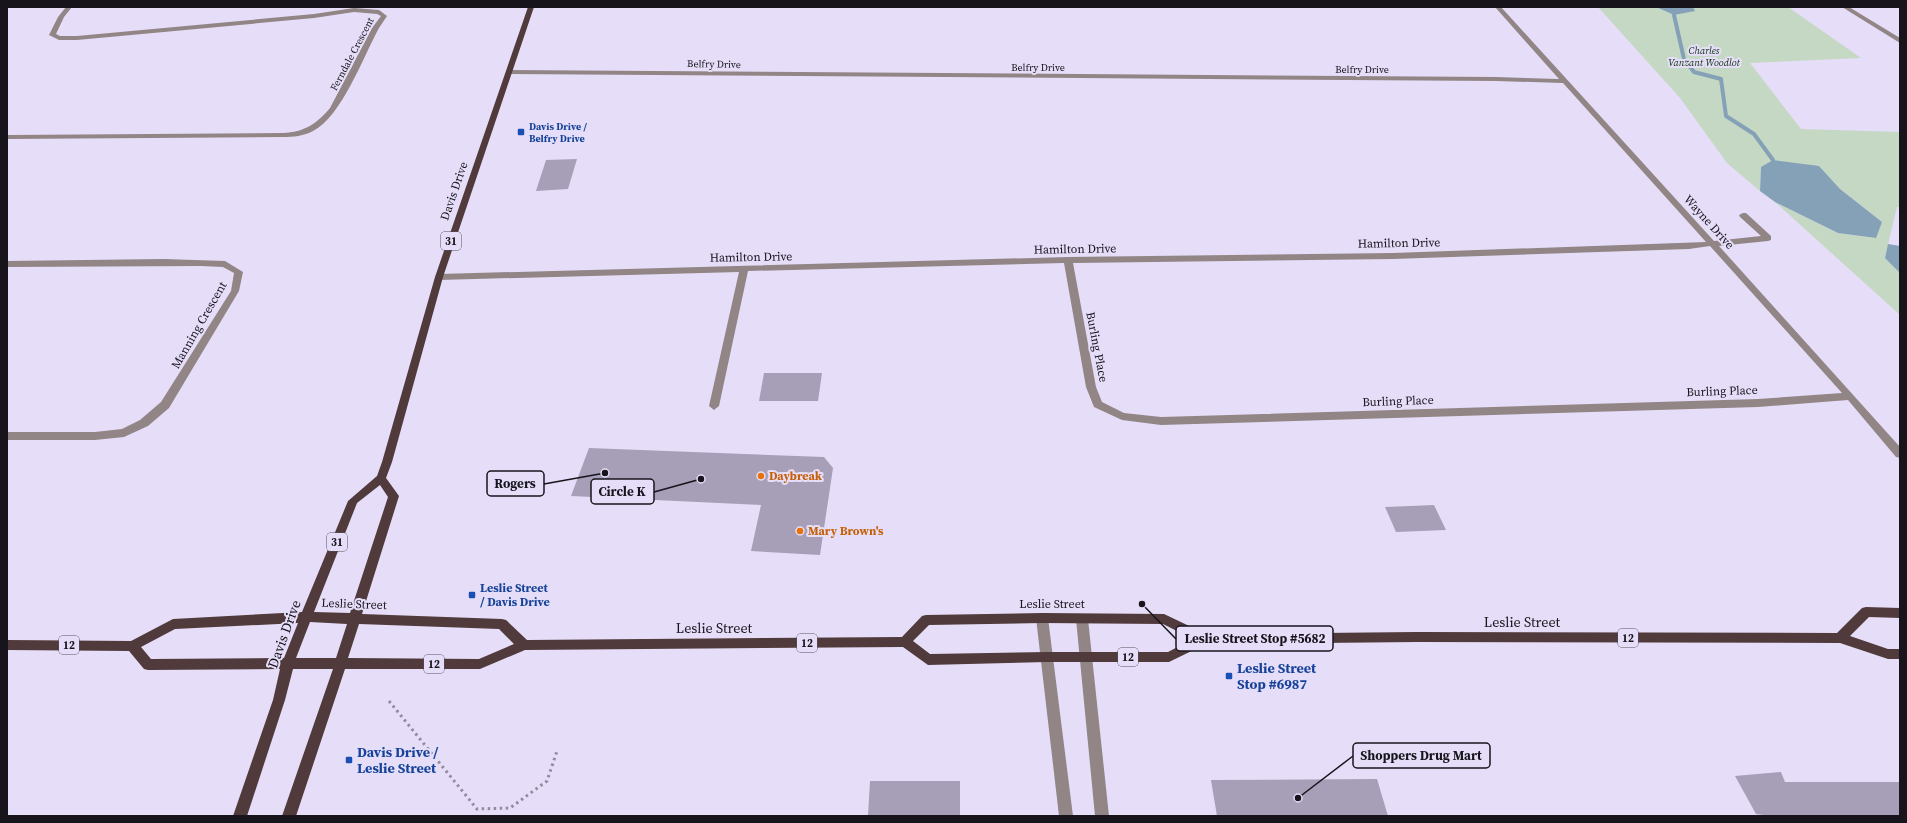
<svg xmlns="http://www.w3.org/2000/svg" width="1907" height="823" font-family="'Source Serif 4',serif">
	<rect width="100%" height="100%" fill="#e6def8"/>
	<!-- green -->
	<path fill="#c4d8c3" d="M1598,7H1656L1674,15L1694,10L1693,7H1788L1861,58L1750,63L1801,129L1900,132V207H1897L1885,257L1900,273V315L1775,202L1838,233L1875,238L1882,222L1840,189L1819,166L1761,167L1760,191L1727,163L1680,98Z"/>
	<!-- water -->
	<path fill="#85a1b7" d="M1656,7H1693L1695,11L1674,15Z
		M1773,160L1819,166L1840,189L1882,222L1876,238L1838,233L1775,202L1760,191L1761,167Z
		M1888,244L1900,246V273L1885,258Z"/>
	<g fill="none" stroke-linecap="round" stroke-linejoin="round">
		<!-- stream -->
		<path stroke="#85a1b7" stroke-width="4" d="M1674,15L1684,59L1694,72L1721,79L1726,116L1754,134L1773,160"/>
	</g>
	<!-- building -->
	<path fill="#a69fb7" d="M577,159L568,189L536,191L546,160Z
		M764,373H822L818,401H759Z
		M589,448L824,457L833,468L820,555L751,551L761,505L571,496Z
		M1434,505L1446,530L1396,532L1385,507Z
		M1781,772L1785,782H1900V816H1771L1756,814L1735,776Z
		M1377,779L1388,816H1217L1211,780Z
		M870,781H960V816H868Z"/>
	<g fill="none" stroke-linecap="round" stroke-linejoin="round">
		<!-- path -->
		<path stroke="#928c9f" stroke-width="3" stroke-dasharray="2.5 3.5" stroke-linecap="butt" d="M389,701L477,809L510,808L547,781L557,751"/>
		<!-- minor -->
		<path fill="#928586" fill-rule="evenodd" d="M66,7H72L64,17L56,34L60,36H77L314,14L354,8L379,10L387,16L379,28C363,57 342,116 313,131C304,136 293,137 283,137L7,139V135L283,133C305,132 316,124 330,108L372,28L381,16L377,14L354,12L314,18L77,40H59L49,35L58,17Z
			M1495,7H1501L1714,241L1761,236L1740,217L1739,215L1743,213H1746L1771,236V240L1768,241L1719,246L1900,447V458L1896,457L1848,400L1758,407L1161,425L1122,420L1094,407L1086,387L1064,263L748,271L719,406L714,410L709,406L739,272L439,280L435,277L439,274L1068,257L1393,253L1706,242L1563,83L1496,81L509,74L506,72L509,70L1496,77L1559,79ZM1710,246L1842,393L1758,399L1161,417L1124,413L1102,402L1096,387L1073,263L1393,259L1689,249Z
			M1842,7H1849L1900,38V43Z
			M164,259L225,261L243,272L239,291L169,408L148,426L124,437L95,440H7V432H95L122,429L140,420L161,402L231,291L234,273L223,267L201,266L7,267V261Z
			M1042,613L1046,614L1048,618L1073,816H1059L1036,618L1038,614Z
			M1082,614L1086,615L1088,619L1109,816H1095L1076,619L1078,615Z"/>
		<!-- major -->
		<path fill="#503a3c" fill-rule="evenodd" d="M528,7H534L443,277L392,462L386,478L399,496L362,614L502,619L506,620L527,640L902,637L922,616L926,615L1042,613L1164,614L1206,634L1417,632L1837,633L1862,608L1866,607L1900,608V618L1869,617L1850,636L1888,649H1900V659H1888L1840,643L1417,642L1206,644L1169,662H1047L928,665L903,647L525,650L480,669H345L296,816H282L333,669H293L285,700L247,816H233L273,700L280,669L148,670L144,669L129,651L7,650V640L131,641L173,619L302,612L348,501L377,476L382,462L435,277ZM380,485L388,497L350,613L314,612L357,503ZM310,622L347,624L336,658H296ZM298,623L284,658L151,659L141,647L175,629ZM1042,623L1163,624L1193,639L1168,652H1047L930,654L913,641L929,625ZM359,624L499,629L514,644L479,659L348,658Z"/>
	</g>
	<!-- markers -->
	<g fill="#1a4fb4" stroke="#e6def8" stroke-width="1.5">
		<rect x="517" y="128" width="8" height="8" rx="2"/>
		<rect x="468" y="591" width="8" height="8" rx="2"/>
		<rect x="1225" y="672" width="8" height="8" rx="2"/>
		<rect x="345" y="756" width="8" height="8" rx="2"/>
	</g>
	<g fill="#e8710a" stroke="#e6def8" stroke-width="1.5">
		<circle cx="761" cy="476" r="4"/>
		<circle cx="800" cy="531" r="4"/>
	</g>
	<g text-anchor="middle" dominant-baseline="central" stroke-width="4" stroke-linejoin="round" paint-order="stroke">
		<!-- far-park labels -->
		<g font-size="10" font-style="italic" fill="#0e330f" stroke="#e6def8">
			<text x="1704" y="50">Charles<tspan x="1704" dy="12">Vanzant Woodlot</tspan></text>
		</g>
		<!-- far-street labels -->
		<g font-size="10" fill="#17141c" stroke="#e6def8">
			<text transform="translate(352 54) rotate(-62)">Ferndale Crescent</text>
			<text transform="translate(714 64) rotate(1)">Belfry Drive</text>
			<text x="1038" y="67">Belfry Drive</text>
			<text x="1362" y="69">Belfry Drive</text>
		</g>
		<!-- far-transit labels -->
		<g font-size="10" font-weight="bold" fill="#164399" stroke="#e6def8" text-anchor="start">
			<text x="529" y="126">Davis Drive /<tspan x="529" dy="12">Belfry Drive</tspan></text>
		</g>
		<!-- shield labels -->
		<g fill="#e6def8" stroke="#55515e" stroke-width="1">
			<rect x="441" y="232" width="20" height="18" rx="3"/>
			<rect x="327" y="533" width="20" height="18" rx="3"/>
			<rect x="1618" y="629" width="20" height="18" rx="3"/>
			<rect x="797" y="634" width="20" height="18" rx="3"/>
			<rect x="59" y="636" width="20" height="18" rx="3"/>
			<rect x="1118" y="648" width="20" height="18" rx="3"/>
			<rect x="424" y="655" width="20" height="18" rx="3"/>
		</g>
		<g font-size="11" font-weight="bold" fill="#17141c">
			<text x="451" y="241">31</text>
			<text x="337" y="542">31</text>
			<text x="1628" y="638">12</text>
			<text x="807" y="643">12</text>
			<text x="69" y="645">12</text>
			<text x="1128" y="657">12</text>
			<text x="434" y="664">12</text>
		</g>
		<!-- street labels -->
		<g font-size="12" fill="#17141c" stroke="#e6def8">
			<text transform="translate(454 191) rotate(-71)">Davis Drive</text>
			<text transform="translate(1709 222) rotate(48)">Wayne Drive</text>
			<text transform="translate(1399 243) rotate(-1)">Hamilton Drive</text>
			<text transform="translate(1075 249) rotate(-1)">Hamilton Drive</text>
			<text transform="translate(751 257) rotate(-1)">Hamilton Drive</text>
			<text transform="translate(199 325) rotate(-60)">Manning Crescent</text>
			<text transform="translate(1097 347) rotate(79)">Burling Place</text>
			<text transform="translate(1722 391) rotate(-2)">Burling Place</text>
			<text transform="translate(1398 401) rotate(-2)">Burling Place</text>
			<text transform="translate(354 604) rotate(2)">Leslie Street</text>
			<text x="1052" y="604">Leslie Street</text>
		</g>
		<!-- food labels -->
		<g font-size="12" font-weight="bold" fill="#c56008" stroke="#e6def8" text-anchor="start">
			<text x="769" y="476">Daybreak</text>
			<text x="808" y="531">Mary Brown's</text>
		</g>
		<!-- transit labels -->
		<g font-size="12" font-weight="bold" fill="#164399" stroke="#e6def8" text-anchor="start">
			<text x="480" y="588">Leslie Street<tspan x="480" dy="14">/ Davis Drive</tspan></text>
		</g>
		<!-- near-street labels -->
		<g font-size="14" fill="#17141c" stroke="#e6def8">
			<text x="1522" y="622">Leslie Street</text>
			<text x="714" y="628">Leslie Street</text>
			<text transform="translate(284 634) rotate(-70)">Davis Drive</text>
		</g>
		<!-- near-transit labels -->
		<g font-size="14" font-weight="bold" fill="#164399" stroke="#e6def8" text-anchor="start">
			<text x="1237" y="668">Leslie Street<tspan x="1237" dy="16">Stop #6987</tspan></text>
			<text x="357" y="752">Davis Drive /<tspan x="357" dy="16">Leslie Street</tspan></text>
		</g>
	</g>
	<!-- callouts -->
	<path fill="none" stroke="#17141c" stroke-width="1.5" d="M605 473L544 484M701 479L654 492M1142 604L1176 639M1298 798L1353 756"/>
	<g fill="#17141c" stroke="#e6def8" stroke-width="1.5">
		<circle cx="605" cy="473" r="4"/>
		<circle cx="701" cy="479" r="4"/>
		<circle cx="1142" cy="604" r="4"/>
		<circle cx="1298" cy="798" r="4"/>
	</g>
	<g fill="#e6def8" stroke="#17141c" stroke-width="1.5">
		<rect x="487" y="471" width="57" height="25" rx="4"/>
		<rect x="591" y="479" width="63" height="25" rx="4"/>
		<rect x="1176" y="626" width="157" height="25" rx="4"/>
		<rect x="1353" y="743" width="137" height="25" rx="4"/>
	</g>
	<g font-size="13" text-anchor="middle" font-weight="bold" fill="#17141c">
		<text x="515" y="488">Rogers</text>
		<text x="622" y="496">Circle K</text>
		<text x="1255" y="643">Leslie Street Stop #5682</text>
		<text x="1421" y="760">Shoppers Drug Mart</text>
	</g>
	<!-- border -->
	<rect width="1907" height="823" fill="none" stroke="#17141c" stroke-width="16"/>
</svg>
